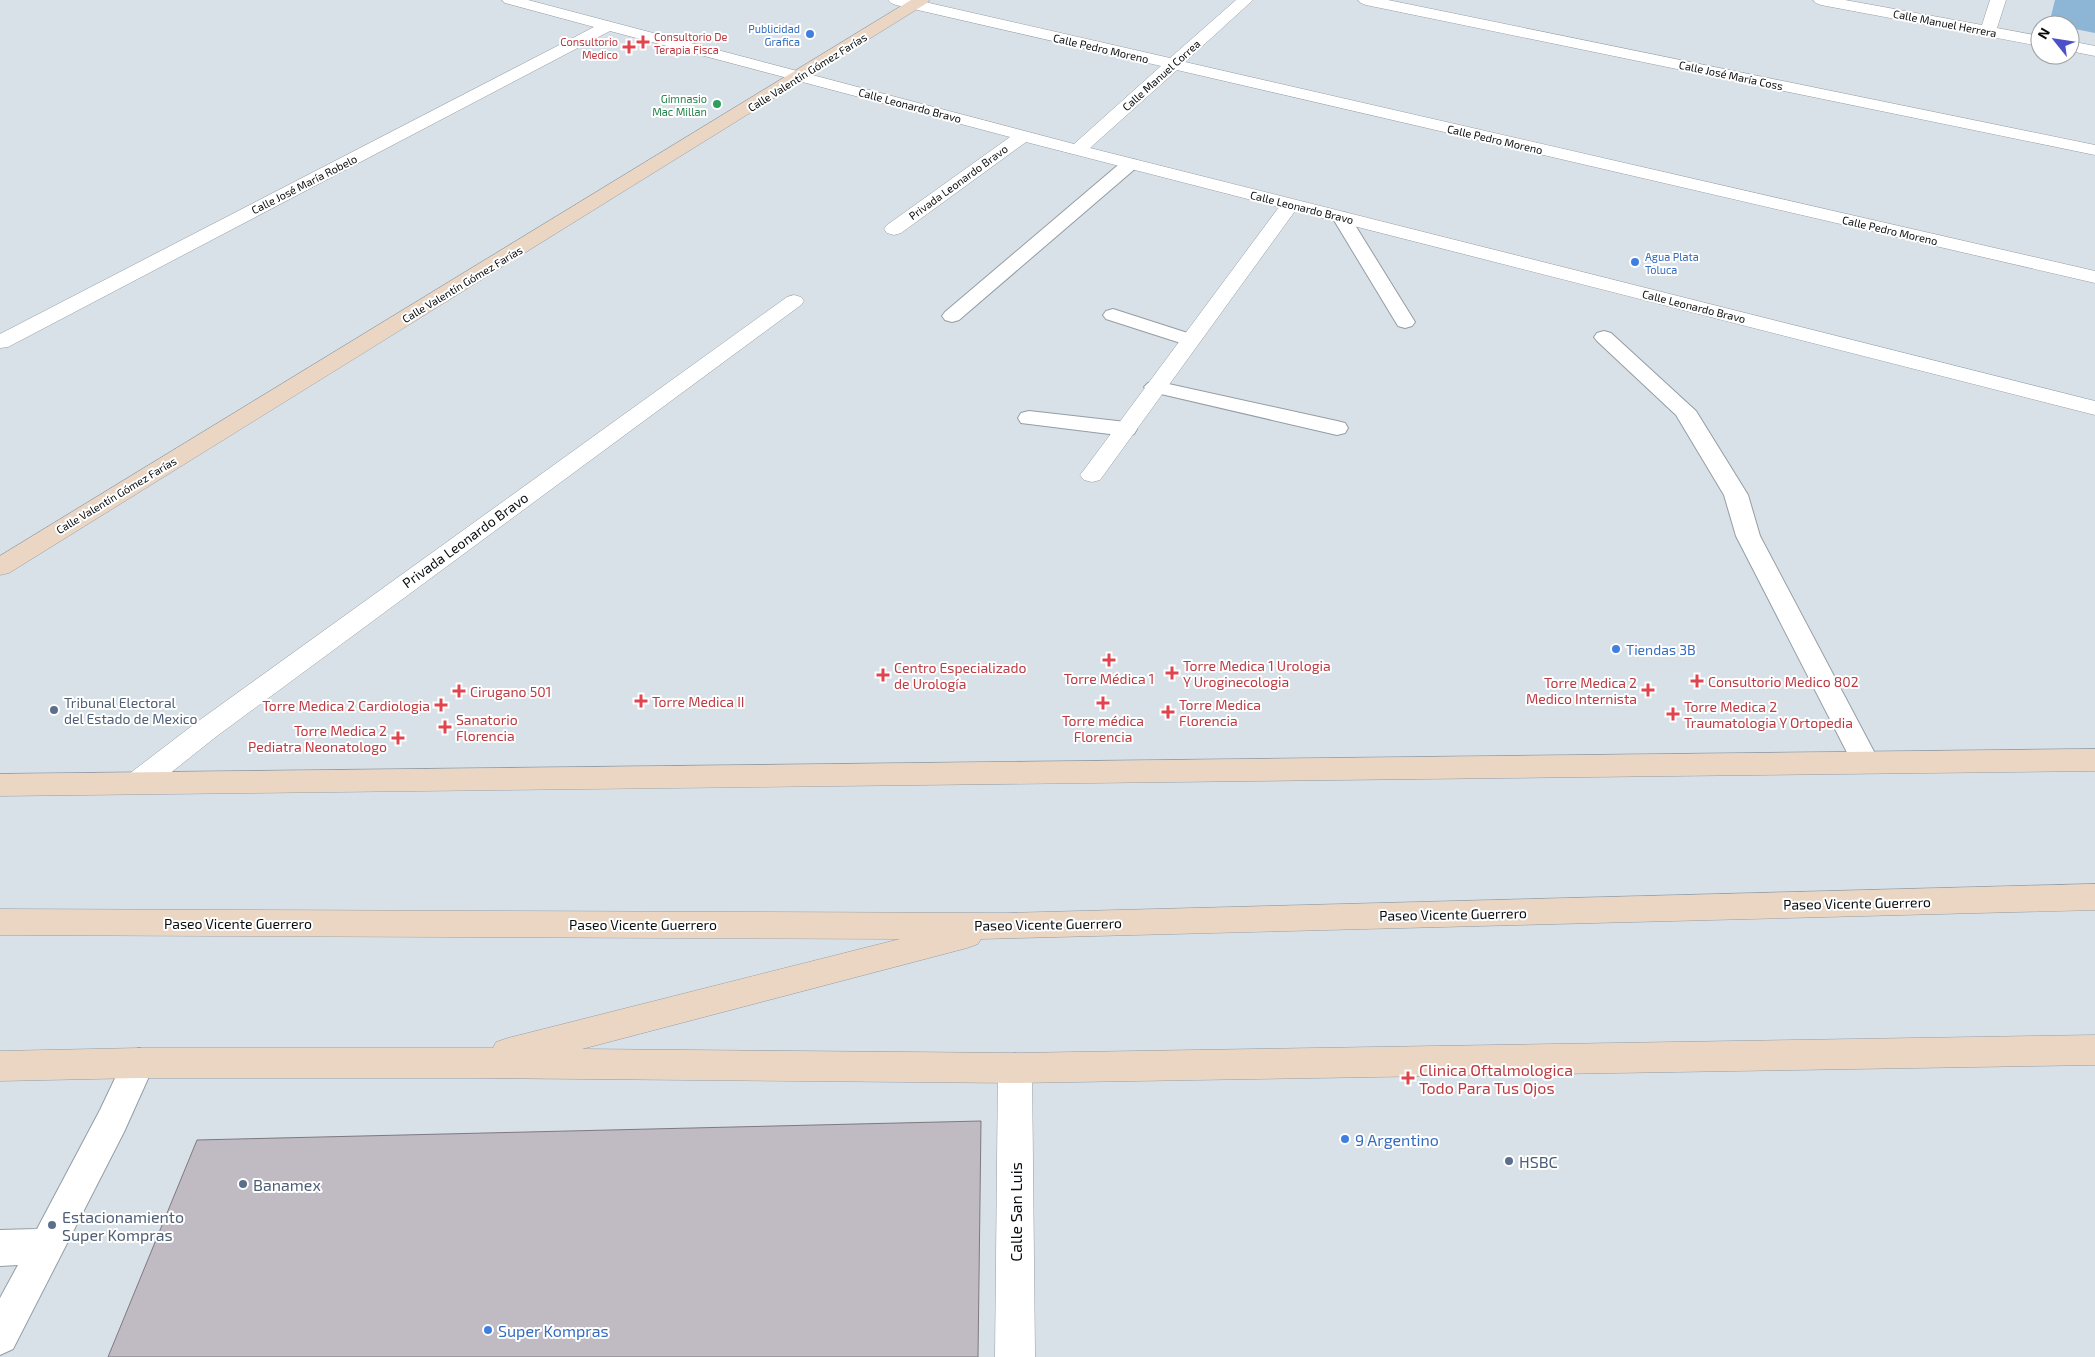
<svg xmlns="http://www.w3.org/2000/svg" width="2095" height="1357" font-family="'Exo 2',sans-serif">
	<rect width="100%" height="100%" fill="#d8e0e8"/>
	<!-- green -->
	<path fill="#8cb5d6" d="M2055,0H2095V33L2070,28V25L2049,24Z"/>
	<!-- building -->
	<path fill="#c0bac3" stroke="#7e7981" d="M981,1121L978,1357H108L197,1140Z"/>
	<g fill="none" stroke-linecap="round" stroke-linejoin="round">
		<!-- lane casing -->
		<g stroke="#959da4" stroke-width="2">
			<path id="lane" d="M1130,159L1136,160L1139,164L1136,168L959,320L952,322L945,320L942,316L945,312L1124,160Z
				M1341,212L1347,213L1350,217L1415,322L1412,326L1405,328L1398,326L1332,217L1335,213Z
				M1113,309L1197,336L1200,340L1197,344L1190,346L1106,319L1103,315L1106,311Z
				M1604,331L1611,333L1696,411L1748,495L1760,536L1880,763L1876,770L1866,773L1856,770L1736,536L1724,495L1676,415L1597,341L1594,337L1597,333Z
				M1155,381L1337,421L1345,423L1348,428L1345,433L1337,435L1148,391L1144,387L1148,383Z
				M1029,411L1126,422L1134,424L1137,429L1134,434L1126,436L1021,423L1018,418L1021,413Z
				M139,1048L151,1053L155,1063L124,1132L13,1349L0,1355V1298L18,1265L0,1266V1230L37,1229L100,1110L127,1053Z"/>
		</g>
		<!-- street casing -->
		<g stroke="#959da4" stroke-width="1">
			<path id="street" d="M502,0H528L1074,144L1161,66L896,5L891,3L888,0H916L1170,58L1236,0H1253L1185,62L2095,271V283L1177,70L1090,148L2095,401V415L1295,211L1100,480L1092,482L1084,480L1080,475L1084,470L1279,207L1026,142L901,233L894,235L887,233L884,229L887,225L1010,137L610,31L8,347L0,348V334L594,27L505,3Z
				M1358,0H1388L2095,145V155L1366,5L1361,3Z
				M1813,0H1845L1982,25L1990,0H2006L1997,28L2040,36V46L1821,5L1816,3Z
				M2070,41L2095,46V56L2070,51Z
				M794,295L801,297L804,301L801,305L217,736L149,790L139,793L129,790L124,782L129,774L197,722L787,297Z
				M1015,1053L1027,1057L1032,1068L1035,1357H995L998,1068L1003,1057Z"/>
		</g>
		<!-- secondary casing -->
		<g stroke="#959da4" stroke-width="1">
			<path id="secondary" d="M911,0H930L927,3L9,573L0,575V556Z
				M2095,749V771L0,796V774Z
				M2095,884V910L981,939L978,944L967,948L582,1049L1015,1053L2095,1035V1065L1015,1083L471,1078H139L0,1081V1051L139,1048H493L496,1042L508,1038L900,939L0,935V909L1005,913Z"/>
		</g>
		<!-- lane -->
		<use href="#lane" fill="#fff" fill-rule="evenodd"/>
		<!-- street -->
		<use href="#street" fill="#fff" fill-rule="evenodd"/>
		<!-- secondary -->
		<use href="#secondary" fill="#ead6c3" fill-rule="evenodd"/>
	</g>
	<!-- markers -->
	<g fill="#3f7fe0" stroke="#fff" stroke-width="2">
		<circle cx="810" cy="34" r="5"/>
		<circle cx="1635" cy="262" r="5"/>
		<circle cx="1616" cy="649" r="5"/>
		<circle cx="1345" cy="1139" r="5"/>
		<circle cx="488" cy="1330" r="5"/>
	</g>
	<g fill="#e0444e" stroke="#fff" stroke-width="2">
		<path d="M640.5 34.5h5v5h5v5h-5v5h-5v-5h-5v-5h5z"/>
		<path d="M626.5 39.5h5v5h5v5h-5v5h-5v-5h-5v-5h5z"/>
		<path d="M1106.5 652.5h5v5h5v5h-5v5h-5v-5h-5v-5h5z"/>
		<path d="M1169.5 665.5h5v5h5v5h-5v5h-5v-5h-5v-5h5z"/>
		<path d="M880.5 667.5h5v5h5v5h-5v5h-5v-5h-5v-5h5z"/>
		<path d="M1694.5 673.5h5v5h5v5h-5v5h-5v-5h-5v-5h5z"/>
		<path d="M1645.5 682.5h5v5h5v5h-5v5h-5v-5h-5v-5h5z"/>
		<path d="M456.5 683.5h5v5h5v5h-5v5h-5v-5h-5v-5h5z"/>
		<path d="M638.5 693.5h5v5h5v5h-5v5h-5v-5h-5v-5h5z"/>
		<path d="M1100.5 695.5h5v5h5v5h-5v5h-5v-5h-5v-5h5z"/>
		<path d="M438.5 697.5h5v5h5v5h-5v5h-5v-5h-5v-5h5z"/>
		<path d="M1165.5 704.5h5v5h5v5h-5v5h-5v-5h-5v-5h5z"/>
		<path d="M1670.5 706.5h5v5h5v5h-5v5h-5v-5h-5v-5h5z"/>
		<path d="M442.5 719.5h5v5h5v5h-5v5h-5v-5h-5v-5h5z"/>
		<path d="M395.5 730.5h5v5h5v5h-5v5h-5v-5h-5v-5h5z"/>
		<path d="M1405.5 1070.5h5v5h5v5h-5v5h-5v-5h-5v-5h5z"/>
	</g>
	<circle fill="#2e9e5b" stroke="#fff" stroke-width="2" cx="717" cy="104" r="5"/>
	<g fill="#5c6f8a" stroke="#fff" stroke-width="2">
		<circle cx="54" cy="710" r="5"/>
		<circle cx="1509" cy="1161" r="5"/>
		<circle cx="243" cy="1184" r="5"/>
		<circle cx="52" cy="1225" r="5"/>
	</g>
	<g text-anchor="middle" dominant-baseline="central" stroke-width="4" stroke-linejoin="round" paint-order="stroke">
		<!-- far-street labels -->
		<g font-size="11" fill="#0a0d0f" stroke="#fff">
			<text transform="translate(1945 23) rotate(11)">Calle Manuel Herrera</text>
			<text transform="translate(1101 48) rotate(13)">Calle Pedro Moreno</text>
			<text transform="translate(807 72) rotate(-32)">Calle Valentín Gómez Farías</text>
			<text transform="translate(1161 75) rotate(-42)">Calle Manuel Correa</text>
			<text transform="translate(1731 75) rotate(12)">Calle José María Coss</text>
			<text transform="translate(910 105) rotate(15)">Calle Leonardo Bravo</text>
			<text transform="translate(1495 139) rotate(13)">Calle Pedro Moreno</text>
			<text transform="translate(958 182) rotate(-36)">Privada Leonardo Bravo</text>
			<text transform="translate(304 184) rotate(-27)">Calle José María Robelo</text>
			<text transform="translate(1302 207) rotate(14)">Calle Leonardo Bravo</text>
			<text transform="translate(1890 230) rotate(13)">Calle Pedro Moreno</text>
			<text transform="translate(462 284) rotate(-31)">Calle Valentín Gómez Farías</text>
			<text transform="translate(1694 306) rotate(14)">Calle Leonardo Bravo</text>
			<text transform="translate(116 495) rotate(-31)">Calle Valentín Gómez Farías</text>
		</g>
		<!-- far-shop labels -->
		<g font-size="11" fill="#366cbe" stroke="#fff" text-anchor="end">
			<text x="800" y="28">Publicidad<tspan x="800" dy="13">Grafica</tspan></text>
			<text x="1645" y="256" text-anchor="start">Agua Plata<tspan x="1645" dy="13">Toluca</tspan></text>
		</g>
		<!-- far-health labels -->
		<g font-size="11" fill="#be3a42" stroke="#fff" text-anchor="start">
			<text x="654" y="36">Consultorio De<tspan x="654" dy="13">Terapia Fisca</tspan></text>
			<text x="618" y="41" text-anchor="end">Consultorio<tspan x="618" dy="13">Medico</tspan></text>
		</g>
		<!-- far-leisure labels -->
		<g font-size="11" fill="#27864d" stroke="#fff" text-anchor="end">
			<text x="707" y="98">Gimnasio<tspan x="707" dy="13">Mac Millan</tspan></text>
		</g>
		<!-- street labels -->
		<g font-size="14" fill="#0a0d0f" stroke="#fff">
			<text transform="translate(465 540) rotate(-36)">Privada Leonardo Bravo</text>
			<text transform="translate(1857 903) rotate(-1)">Paseo Vicente Guerrero</text>
			<text transform="translate(1453 914) rotate(-1)">Paseo Vicente Guerrero</text>
			<text x="238" y="923">Paseo Vicente Guerrero</text>
			<text x="643" y="924">Paseo Vicente Guerrero</text>
			<text transform="translate(1048 924) rotate(-1)">Paseo Vicente Guerrero</text>
		</g>
		<!-- shop labels -->
		<g font-size="14" fill="#366cbe" stroke="#fff" text-anchor="start">
			<text x="1626" y="649">Tiendas 3B</text>
		</g>
		<!-- health labels -->
		<g font-size="14" fill="#be3a42" stroke="#fff" text-anchor="start">
			<text x="1183" y="665">Torre Medica 1 Urologia<tspan x="1183" dy="16">Y Uroginecologia</tspan></text>
			<text x="894" y="667">Centro Especializado<tspan x="894" dy="16">de Urología</tspan></text>
			<text x="1109" y="678" text-anchor="middle">Torre Médica 1</text>
			<text x="1708" y="681">Consultorio Medico 802</text>
			<text x="1637" y="682" text-anchor="end">Torre Medica 2<tspan x="1637" dy="16">Medico Internista</tspan></text>
			<text x="470" y="691">Cirugano 501</text>
			<text x="652" y="701">Torre Medica II</text>
			<text x="1179" y="704">Torre Medica<tspan x="1179" dy="16">Florencia</tspan></text>
			<text x="430" y="705" text-anchor="end">Torre Medica 2 Cardiologia</text>
			<text x="1684" y="706">Torre Medica 2<tspan x="1684" dy="16">Traumatologia Y Ortopedia</tspan></text>
			<text x="456" y="719">Sanatorio<tspan x="456" dy="16">Florencia</tspan></text>
			<text x="1103" y="720" text-anchor="middle">Torre médica<tspan x="1103" dy="16">Florencia</tspan></text>
			<text x="387" y="730" text-anchor="end">Torre Medica 2<tspan x="387" dy="16">Pediatra Neonatologo</tspan></text>
		</g>
		<!-- service labels -->
		<g font-size="14" fill="#4e5e75" stroke="#fff" text-anchor="start">
			<text x="64" y="702">Tribunal Electoral<tspan x="64" dy="16">del Estado de Mexico</tspan></text>
		</g>
		<!-- near-health labels -->
		<g font-size="16" fill="#be3a42" stroke="#fff" text-anchor="start">
			<text x="1419" y="1069">Clinica Oftalmologica<tspan x="1419" dy="18">Todo Para Tus Ojos</tspan></text>
		</g>
		<!-- near-shop labels -->
		<g font-size="16" fill="#366cbe" stroke="#fff" text-anchor="start">
			<text x="1355" y="1139">9 Argentino</text>
			<text x="498" y="1330">Super Kompras</text>
		</g>
		<!-- near-service labels -->
		<g font-size="16" fill="#4e5e75" stroke="#fff" text-anchor="start">
			<text x="1519" y="1161">HSBC</text>
			<text x="253" y="1184">Banamex</text>
			<text x="62" y="1216">Estacionamiento<tspan x="62" dy="18">Super Kompras</tspan></text>
		</g>
		<!-- near-street labels -->
		<g font-size="16" fill="#0a0d0f" stroke="#fff">
			<text transform="translate(1015 1212) rotate(-90)">Calle San Luis</text>
		</g>
	</g>
	<!-- north arrow -->
	<g transform="translate(2055 40) rotate(300)"><circle r="24" fill="#ffffff" stroke="#9d9e9f"/>
	<path d="M0-4L9 19L0 12L-9 19Z" fill="#4d51c7"/>
	<text y="-8" font-size="14" font-weight="bold" text-anchor="middle" fill="#0a0d0f">N</text>
	</g>
</svg>
